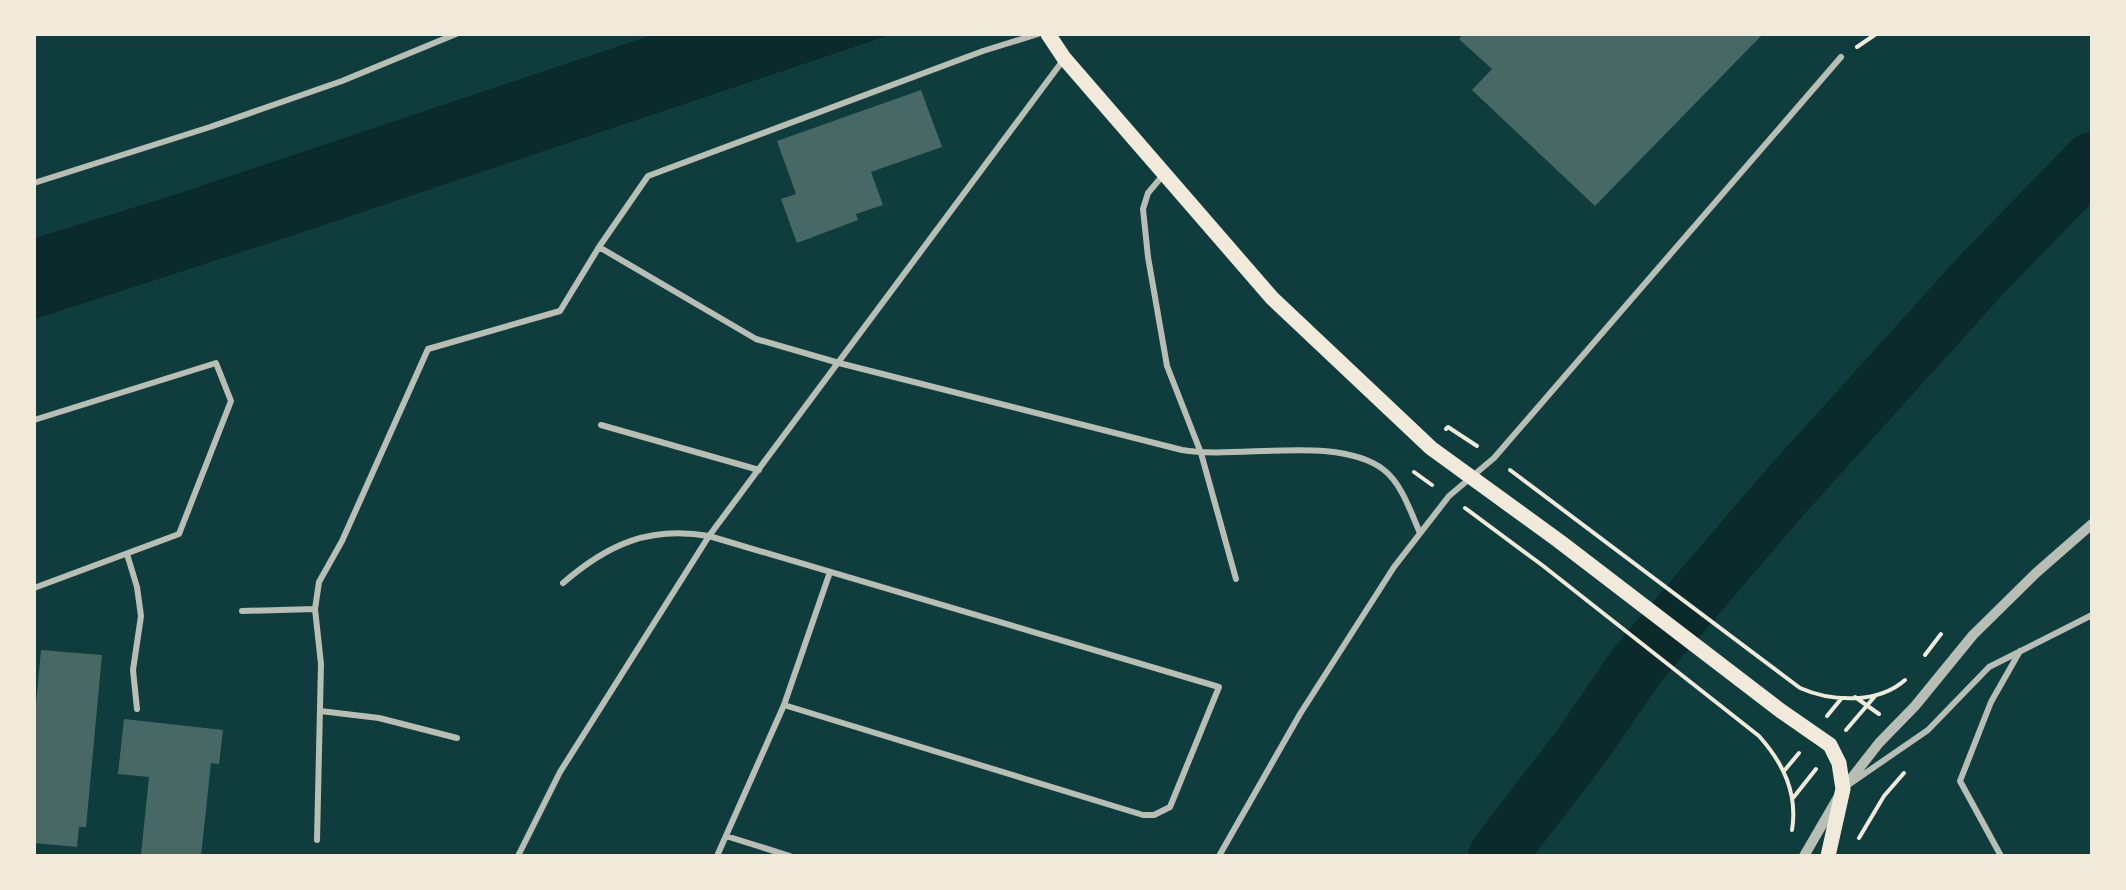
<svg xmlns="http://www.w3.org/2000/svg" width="2126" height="890" font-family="Manrope,sans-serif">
	<rect width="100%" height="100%" fill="#0f3d3e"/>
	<!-- water -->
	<path fill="#0a2a2b" d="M652,35H890L288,237L35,319V238L177,194Z"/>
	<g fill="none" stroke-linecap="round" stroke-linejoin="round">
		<!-- river -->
		<path stroke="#0a2a2b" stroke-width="58" d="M1497,856L1580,748L1638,664L1787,490L1983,273L2092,161"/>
	</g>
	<!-- building -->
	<path fill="#486865" d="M1463,34H1763L1595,206L1472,90L1492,69L1459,39Z
		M921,90L942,147L871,172L883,205L856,214L858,220L797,243L781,199L796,194L777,141Z
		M41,650L102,655L86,827H79L77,847L34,843V727Z
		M124,719L223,730L219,764L211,763L201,856L141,855L149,777L118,774Z"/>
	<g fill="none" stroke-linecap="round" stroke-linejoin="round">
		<!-- path -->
		<path stroke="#f1e9da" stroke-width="4" d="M1857,47L1876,34
			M1446,429L1448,427L1477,446
			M1510,470L1800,688C1832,702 1878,704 1905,680
			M1414,472L1432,485
			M1465,508L1542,565L1759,736C1783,763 1798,793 1792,830
			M1925,655L1941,634
			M1855,697L1879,714
			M1827,716L1841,699
			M1846,730L1876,695
			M1784,771L1799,753
			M1793,798L1816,769
			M1859,838L1884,796L1904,773"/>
		<!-- minor -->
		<path stroke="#b8beb3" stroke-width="6" d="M1164,174L1148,193L1143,209L1148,257L1167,366L1201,453L1236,579
			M34,183L210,127L342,81L456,34
			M599,247L756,339L839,363L1182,450C1236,460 1338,434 1384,470C1402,484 1411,513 1420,533
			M34,420L216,363L231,401L179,534L34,588
			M601,425L759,470
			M127,554L137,587L141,616L133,670L137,709
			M563,583C608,544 649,526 709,536L1219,687L1170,807L1154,815H1143L784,705
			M242,611L315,609
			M320,711L379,718L457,738
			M1851,783L1928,730L1989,667L2092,615
			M726,836L790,856
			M317,840L321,664L315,609L319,582L342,541L428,349L560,311L599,247L648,176L983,51L1038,34
			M518,856L560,772L709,536L1064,59
			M717,856L784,705L830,572
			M1219,856L1300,714L1394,567L1449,496L1494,458L1841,57
			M2001,856L1960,781L1991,702L2020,651"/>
		<!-- tertiary -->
		<path stroke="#b8beb3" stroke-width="10" d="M1804,856L1843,789L1879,743L1915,706L1973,635L2036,573L2092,524"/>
		<!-- primary -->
		<path stroke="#f1e9da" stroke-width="15" d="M1048,34L1064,58L1272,298L1431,448L1559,541L1781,711L1830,745L1839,763L1843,789L1828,856"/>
	</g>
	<!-- border -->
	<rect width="2126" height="890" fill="none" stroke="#f1e9da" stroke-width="72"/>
</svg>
